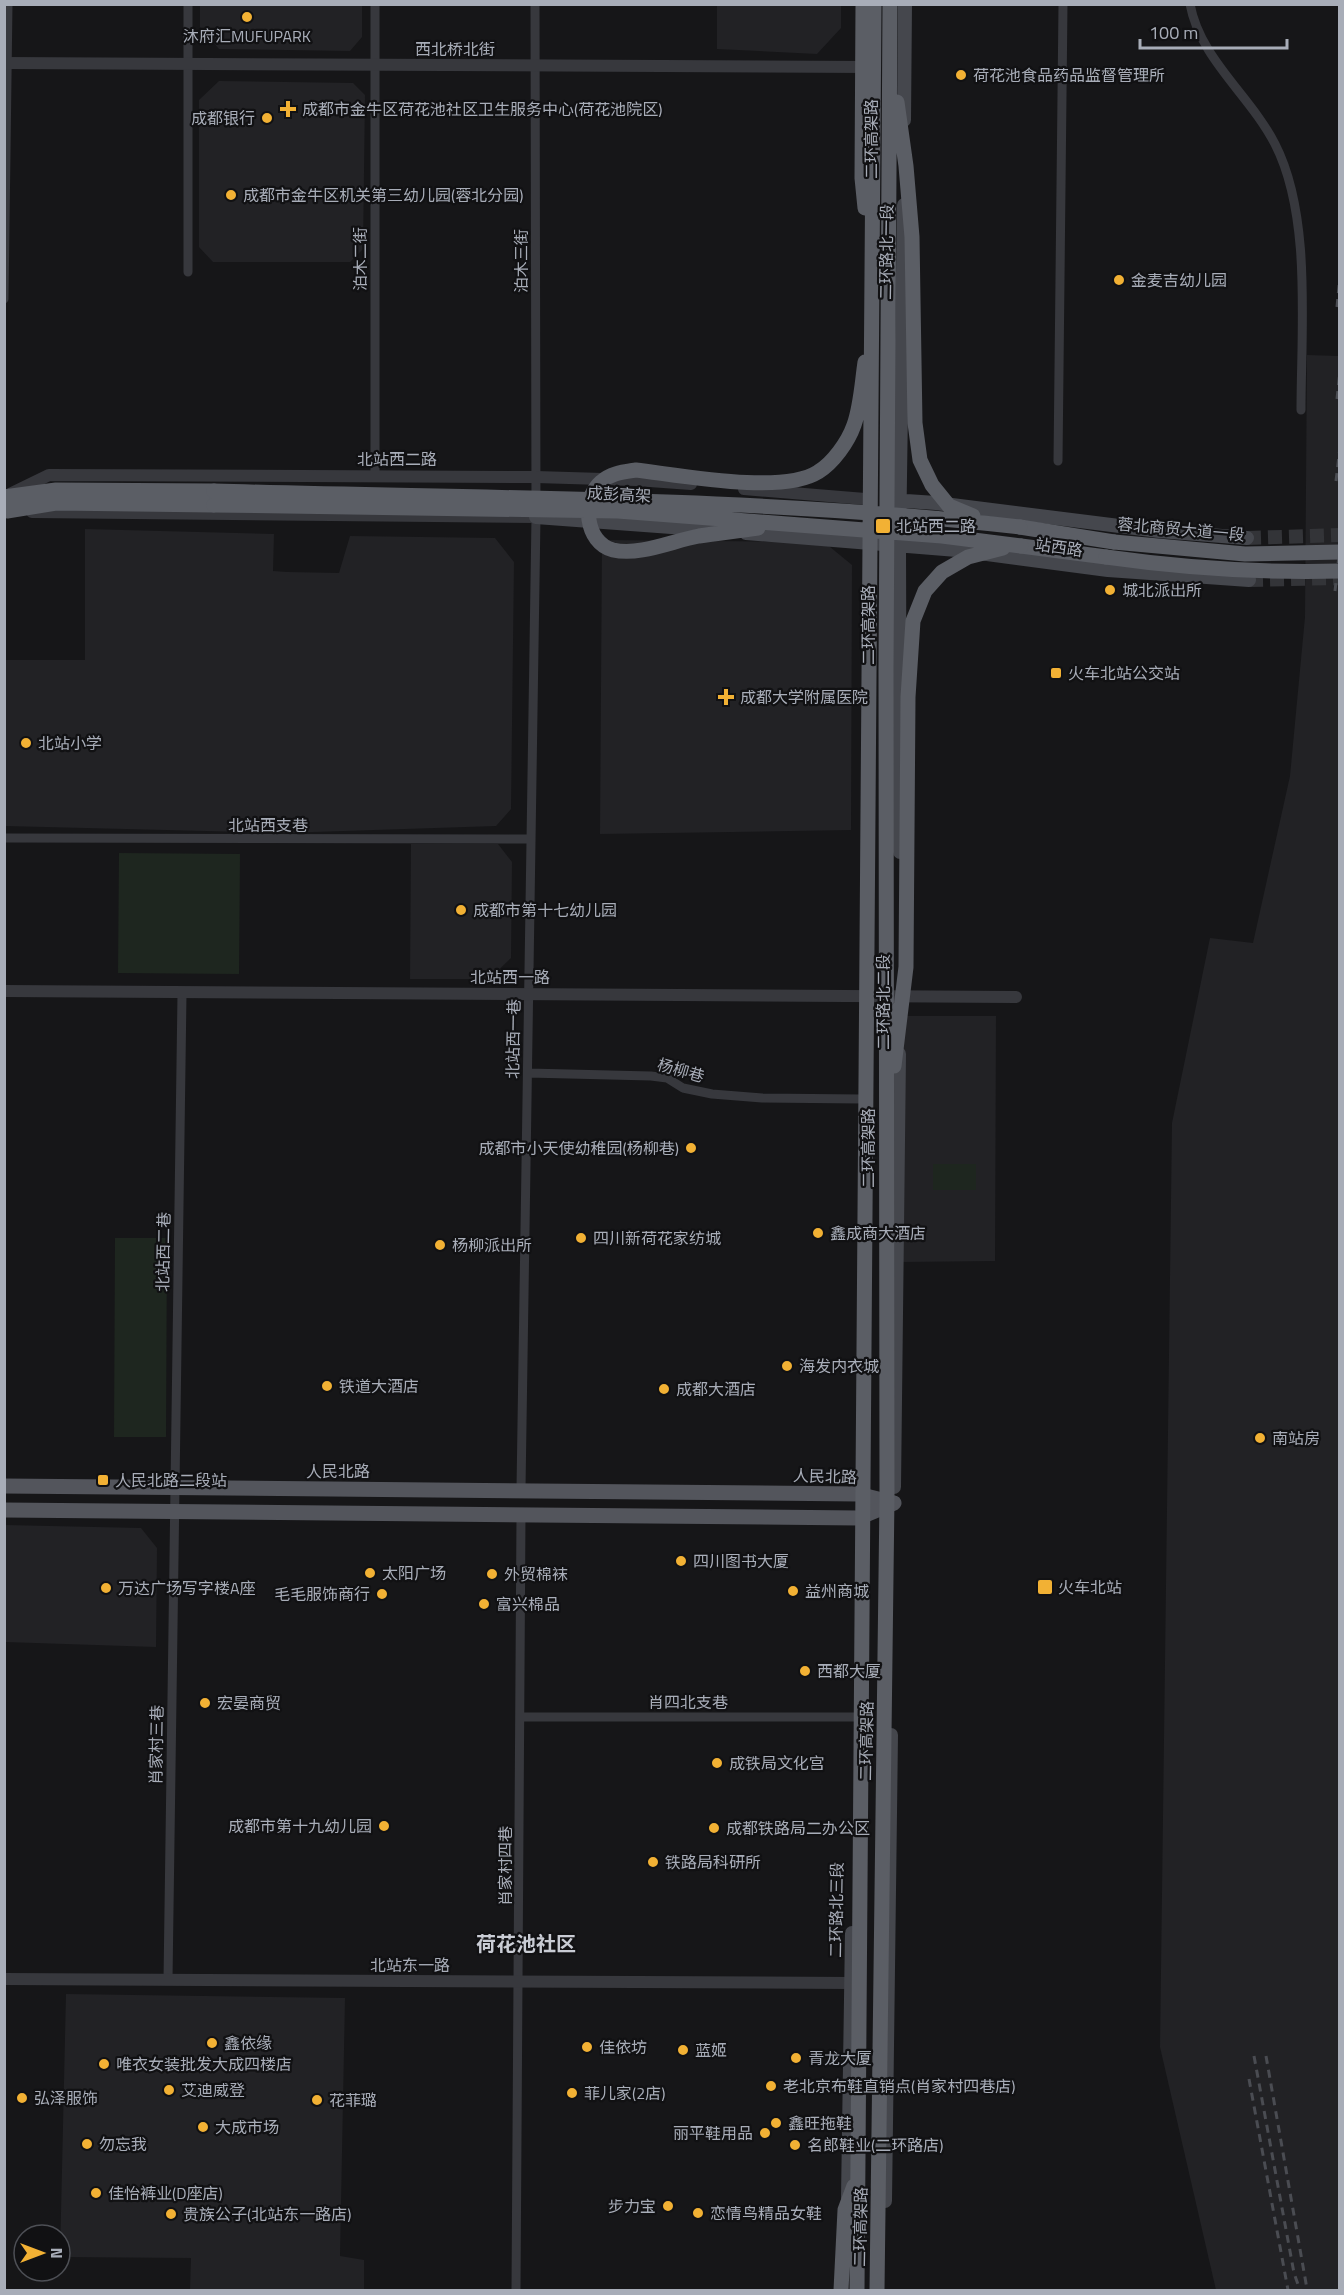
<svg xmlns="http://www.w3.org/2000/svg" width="1344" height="2295" font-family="'Titillium Web','Noto Sans SC',sans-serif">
	<rect width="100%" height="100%" fill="#161618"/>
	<!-- built -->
	<path fill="#222225" d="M200,5H362V37L350,51L219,49L200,27Z
		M717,5H841V28L817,54L717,49Z
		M219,81L353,83L365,95L363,249L350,262H213L199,247V100Z
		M1307,355L1339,356V2290H1216L1160,2047L1172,1123L1210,938L1253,943L1290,776L1305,617Z
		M85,529L274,534L273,571L287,572L339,573L350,536L495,538L514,562L511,809L496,826L283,833L5,826V660H85Z
		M602,540L824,542L852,565L851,830L600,834Z
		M411,844H498L512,862L511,958L489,979H410Z
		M903,1016H996L995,1261L901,1262Z
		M5,1525L141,1528L157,1548L156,1647L5,1642Z
		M66,1994L345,1998L340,2256L364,2260V2290H190L191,2258L60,2257Z"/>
	<!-- green -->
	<path fill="#1e261f" d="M119,853L240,854L239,974L118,973Z
		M933,1164H976V1190H933Z
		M115,1238H167L166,1437H114Z"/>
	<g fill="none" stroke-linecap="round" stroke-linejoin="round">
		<!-- secondary-tunnel -->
		<path stroke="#333438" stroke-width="14" stroke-dasharray="14 7" stroke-linecap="butt" d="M1247,538L1340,535
			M1249,580L1340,578"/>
		<!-- minor -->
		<path stroke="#37383d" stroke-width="9" d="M188,4V272
			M375,4V477
			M1190,4C1200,59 1250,95 1275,144C1312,216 1301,330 1301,410
			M4,299L8,4
			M1058,461L1063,4
			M4,838L531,839
			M528,1073L651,1076L667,1078L683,1088L712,1094L762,1098L861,1099
			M521,1489L536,517L535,4
			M520,1717H855
			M168,1980L182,994
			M516,2290L521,1515"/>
		<!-- tertiary -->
		<path stroke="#37383d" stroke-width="12" d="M4,63L870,67
			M744,489L865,499
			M10,494L49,475L536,477L636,480L691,484
			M32,512L536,517
			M4,991L1016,997
			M4,1979L852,1983"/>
		<!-- secondary -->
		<path stroke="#45474d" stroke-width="14" d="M904,120L905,4
			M891,500L936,503L1159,531L1247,538
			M536,517L712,530
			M746,533L957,550L1108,570L1249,580
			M900,852L899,545L904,205
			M894,1487L899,1054
			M848,2198L852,1933
			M885,2201L891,1735"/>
		<!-- primary -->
		<path stroke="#53555c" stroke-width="15" d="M4,1486L858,1494L894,1503
			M4,1510L858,1518L894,1503"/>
		<!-- trunk -->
		<path stroke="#5b5e65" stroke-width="15" d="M4,497L56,490L214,491
			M7,511L56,503L214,505
			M1020,527L1114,542
			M1021,546L1106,557"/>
		<!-- rail -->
		<path stroke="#4a4c52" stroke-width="3" stroke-dasharray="8 6" stroke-linecap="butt" d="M1337,307L1340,276
			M1337,399L1340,371
			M1336,481L1340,447
			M1335,591L1340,547
			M1254,2056L1294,2273L1300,2290
			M1266,2056L1307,2289
			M1249,2079L1288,2290"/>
		<!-- trunk-bridge -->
		<path stroke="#5b5e65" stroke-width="15" d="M863,4L862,178L865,208
			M897,102L906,166L912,237L915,423L920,460L932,485L949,506L973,516
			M214,491C482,499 753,496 1020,527
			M214,505L618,511L942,536L1021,546
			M758,528C738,531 719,533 699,536C672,541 640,556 613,550C585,543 581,499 601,482C611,473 623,472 636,470C679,475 782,495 818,472C833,463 848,442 854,425C861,405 862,382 865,362
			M1114,542L1245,554L1340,552
			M1106,557C1184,568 1261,573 1340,571
			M894,1066L906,967L908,697L913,621L925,591L942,572L968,557L1003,548
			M841,2290L845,2210L854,2186
			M857,2290L874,4
			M877,2290L887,1497L886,670L890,4"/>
	</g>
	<!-- markers -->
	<g fill="#f2b134" stroke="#111113" stroke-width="2">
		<circle cx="247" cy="17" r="6"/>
		<circle cx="961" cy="75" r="6"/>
		<path d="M285 100h6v6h6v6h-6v6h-6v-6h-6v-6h6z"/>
		<circle cx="267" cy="118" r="6"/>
		<circle cx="231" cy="195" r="6"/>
		<circle cx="1119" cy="280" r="6"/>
		<rect x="875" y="518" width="16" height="16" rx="3"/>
		<circle cx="1110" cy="590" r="6"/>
		<rect x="1050" y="667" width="12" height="12" rx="3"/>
		<path d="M723 688h6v6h6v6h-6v6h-6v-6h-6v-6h6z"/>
		<circle cx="26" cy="743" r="6"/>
		<circle cx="461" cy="910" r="6"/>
		<circle cx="691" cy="1148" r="6"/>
		<circle cx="818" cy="1233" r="6"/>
		<circle cx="581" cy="1238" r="6"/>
		<circle cx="440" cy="1245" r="6"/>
		<circle cx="787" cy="1366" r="6"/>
		<circle cx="327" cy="1386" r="6"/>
		<circle cx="664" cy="1389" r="6"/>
		<circle cx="1260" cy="1438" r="6"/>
		<rect x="97" y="1474" width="12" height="12" rx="3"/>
		<circle cx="681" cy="1561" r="6"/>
		<circle cx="370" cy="1573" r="6"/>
		<circle cx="492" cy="1574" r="6"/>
		<rect x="1037" y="1579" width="16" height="16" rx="3"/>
		<circle cx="106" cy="1588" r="6"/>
		<circle cx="793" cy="1591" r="6"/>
		<circle cx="382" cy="1594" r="6"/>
		<circle cx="484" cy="1604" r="6"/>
		<circle cx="805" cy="1671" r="6"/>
		<circle cx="205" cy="1703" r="6"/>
		<circle cx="717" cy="1763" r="6"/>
		<circle cx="384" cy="1826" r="6"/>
		<circle cx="714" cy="1828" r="6"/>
		<circle cx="653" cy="1862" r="6"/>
		<circle cx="212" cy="2043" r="6"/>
		<circle cx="587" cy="2047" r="6"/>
		<circle cx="683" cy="2050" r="6"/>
		<circle cx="796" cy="2058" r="6"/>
		<circle cx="104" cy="2064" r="6"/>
		<circle cx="771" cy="2086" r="6"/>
		<circle cx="169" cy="2090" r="6"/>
		<circle cx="572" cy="2093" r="6"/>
		<circle cx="22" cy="2098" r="6"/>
		<circle cx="317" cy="2100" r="6"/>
		<circle cx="776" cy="2123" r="6"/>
		<circle cx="203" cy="2127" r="6"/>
		<circle cx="765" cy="2133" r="6"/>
		<circle cx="87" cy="2144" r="6"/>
		<circle cx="795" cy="2145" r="6"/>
		<circle cx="96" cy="2193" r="6"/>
		<circle cx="668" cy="2206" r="6"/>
		<circle cx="698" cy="2213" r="6"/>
		<circle cx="171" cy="2214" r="6"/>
	</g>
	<g text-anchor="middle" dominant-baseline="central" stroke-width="4.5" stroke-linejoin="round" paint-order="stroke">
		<!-- poi labels -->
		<g font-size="16" fill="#a8adb8" stroke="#111113" text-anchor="start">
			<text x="247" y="36" text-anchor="middle">沐府汇MUFUPARK</text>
			<text x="973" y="75">荷花池食品药品监督管理所</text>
			<text x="302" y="109">成都市金牛区荷花池社区卫生服务中心(荷花池院区)</text>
			<text x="255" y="118" text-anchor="end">成都银行</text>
			<text x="243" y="195">成都市金牛区机关第三幼儿园(蓉北分园)</text>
			<text x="1131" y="280">金麦吉幼儿园</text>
			<text x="896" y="526">北站西二路</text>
			<text x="1122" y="590">城北派出所</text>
			<text x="1068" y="673">火车北站公交站</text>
			<text x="740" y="697">成都大学附属医院</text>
			<text x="38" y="743">北站小学</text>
			<text x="473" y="910">成都市第十七幼儿园</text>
			<text x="679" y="1148" text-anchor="end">成都市小天使幼稚园(杨柳巷)</text>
			<text x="830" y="1233">鑫成商大酒店</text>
			<text x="593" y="1238">四川新荷花家纺城</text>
			<text x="452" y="1245">杨柳派出所</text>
			<text x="799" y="1366">海发内衣城</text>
			<text x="339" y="1386">铁道大酒店</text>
			<text x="676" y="1389">成都大酒店</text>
			<text x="1272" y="1438">南站房</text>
			<text x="115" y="1480">人民北路二段站</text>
			<text x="693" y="1561">四川图书大厦</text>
			<text x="382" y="1573">太阳广场</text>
			<text x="504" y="1574">外贸棉袜</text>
			<text x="1058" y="1587">火车北站</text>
			<text x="118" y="1588">万达广场写字楼A座</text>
			<text x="805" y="1591">益州商城</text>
			<text x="370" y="1594" text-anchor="end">毛毛服饰商行</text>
			<text x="496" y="1604">富兴棉品</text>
			<text x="817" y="1671">西都大厦</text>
			<text x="217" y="1703">宏晏商贸</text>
			<text x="729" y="1763">成铁局文化宫</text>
			<text x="372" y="1826" text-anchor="end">成都市第十九幼儿园</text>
			<text x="726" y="1828">成都铁路局二办公区</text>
			<text x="665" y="1862">铁路局科研所</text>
			<text x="224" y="2043">鑫依缘</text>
			<text x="599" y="2047">佳依坊</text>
			<text x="695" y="2050">蓝姬</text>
			<text x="808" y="2058">青龙大厦</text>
			<text x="116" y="2064">唯衣女装批发大成四楼店</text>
			<text x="783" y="2086">老北京布鞋直销点(肖家村四巷店)</text>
			<text x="181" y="2090">艾迪威登</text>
			<text x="584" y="2093">菲儿家(2店)</text>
			<text x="34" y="2098">弘泽服饰</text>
			<text x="329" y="2100">花菲璐</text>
			<text x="788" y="2123">鑫旺拖鞋</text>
			<text x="215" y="2127">大成市场</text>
			<text x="753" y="2133" text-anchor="end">丽平鞋用品</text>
			<text x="99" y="2144">勿忘我</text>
			<text x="807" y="2145">名郎鞋业(二环路店)</text>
			<text x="108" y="2193">佳怡裤业(D座店)</text>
			<text x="656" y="2206" text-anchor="end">步力宝</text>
			<text x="710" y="2213">恋情鸟精品女鞋</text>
			<text x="183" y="2214">贵族公子(北站东一路店)</text>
		</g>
		<!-- street labels -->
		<g font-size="16" fill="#a8adb8" stroke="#111113">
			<text x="455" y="49">西北桥北街</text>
			<text transform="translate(871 139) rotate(-90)">二环高架路</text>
			<text transform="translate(886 252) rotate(-89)">二环路北一段</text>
			<text transform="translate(360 259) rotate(-90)">泊木二街</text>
			<text transform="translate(521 261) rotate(-90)">泊木三街</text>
			<text x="397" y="459">北站西二路</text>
			<text transform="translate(619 494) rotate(3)">成彭高架</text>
			<text transform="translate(1181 529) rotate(5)">蓉北商贸大道一段</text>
			<text transform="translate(1059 547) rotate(8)">站西路</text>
			<text transform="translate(868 625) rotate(-90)">二环高架路</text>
			<text x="268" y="825">北站西支巷</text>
			<text x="510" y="977">北站西一路</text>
			<text transform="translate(883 1002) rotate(-90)">二环路北二段</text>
			<text transform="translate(513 1039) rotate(-89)">北站西一巷</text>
			<text transform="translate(681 1070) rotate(16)">杨柳巷</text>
			<text transform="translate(868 1148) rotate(-90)">二环高架路</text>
			<text transform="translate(163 1252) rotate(-89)">北站西二巷</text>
			<text x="338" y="1471">人民北路</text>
			<text transform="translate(825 1476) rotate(2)">人民北路</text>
			<text x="688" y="1702">肖四北支巷</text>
			<text transform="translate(866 1741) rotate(-89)">二环高架路</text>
			<text transform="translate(156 1745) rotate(-89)">肖家村三巷</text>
			<text transform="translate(505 1866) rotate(-90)">肖家村四巷</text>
			<text transform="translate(836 1910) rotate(-89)">二环路北三段</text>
			<text x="410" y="1965">北站东一路</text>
			<text transform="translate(860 2227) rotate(-89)">二环高架路</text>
		</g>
		<!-- quarter labels -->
		<g font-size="20" font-weight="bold" fill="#c9ccd4" stroke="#111113">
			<text x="526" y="1943">荷花池社区</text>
		</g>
	</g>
	<!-- border -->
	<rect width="1344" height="2295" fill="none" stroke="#a8adb8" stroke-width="12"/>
	<!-- north arrow -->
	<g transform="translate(42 2253) rotate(90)"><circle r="28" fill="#111113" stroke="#4d4f55" stroke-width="1.5"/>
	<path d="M0-4.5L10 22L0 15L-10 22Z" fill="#f2b134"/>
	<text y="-9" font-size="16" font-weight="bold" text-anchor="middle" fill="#a8adb8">N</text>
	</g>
	<!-- scale -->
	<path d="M1140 39v9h147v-9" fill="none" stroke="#a8adb8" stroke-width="3"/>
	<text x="1149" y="39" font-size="18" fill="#a8adb8" stroke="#111113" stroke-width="4.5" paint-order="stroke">100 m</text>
</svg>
